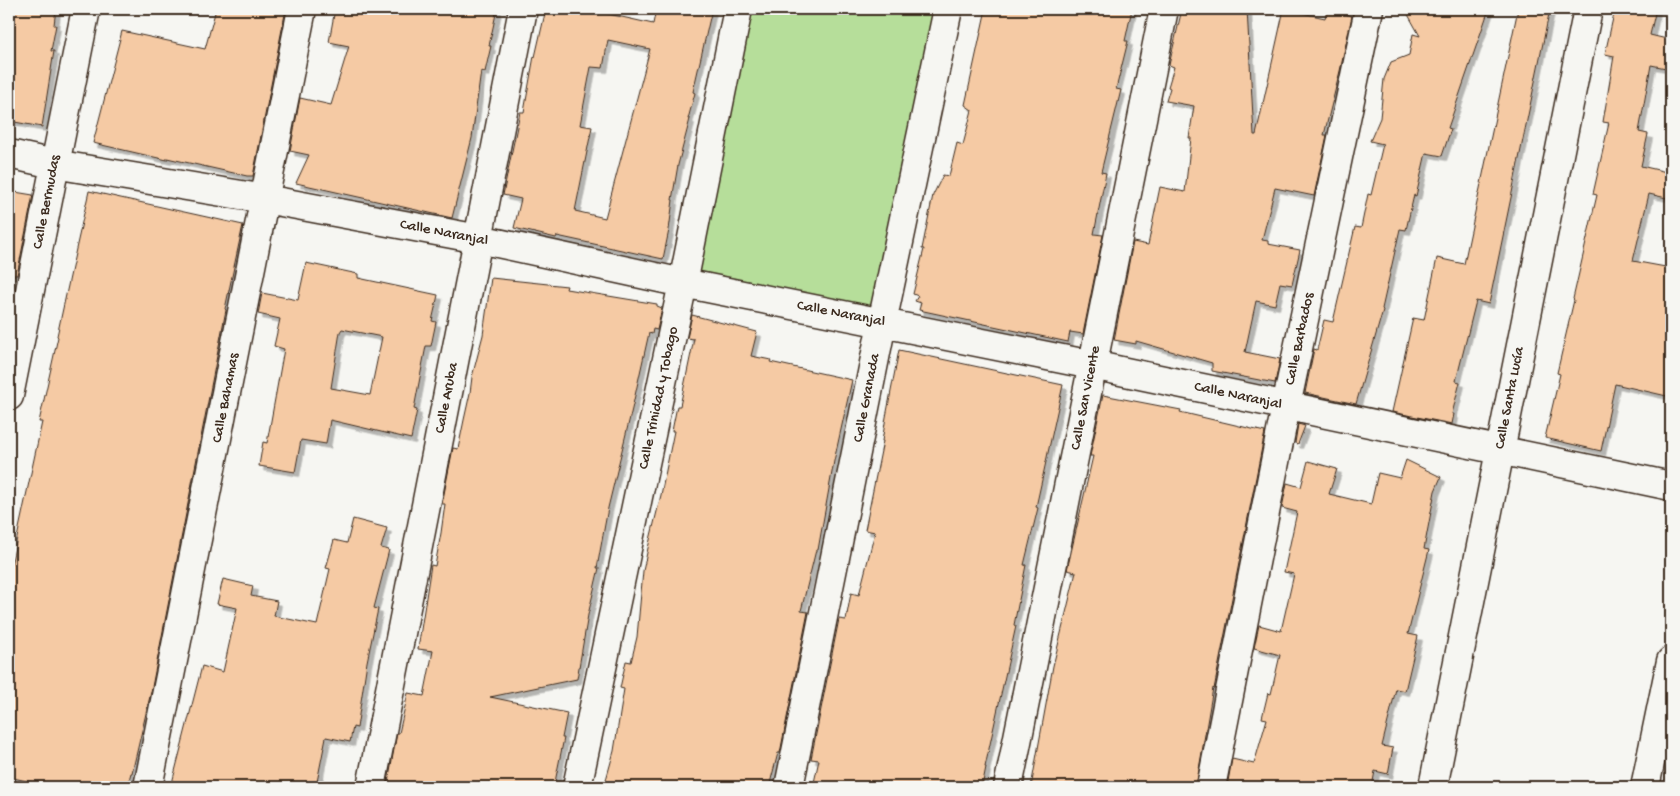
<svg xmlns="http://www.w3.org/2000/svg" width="1680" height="796" font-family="'Gochi Hand',sans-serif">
	<defs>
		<filter id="shadow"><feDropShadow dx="4.5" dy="4.5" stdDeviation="0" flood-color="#0004"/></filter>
	</defs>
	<rect width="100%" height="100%" fill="#f6f6f2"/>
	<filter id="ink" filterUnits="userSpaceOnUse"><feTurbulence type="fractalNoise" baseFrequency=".02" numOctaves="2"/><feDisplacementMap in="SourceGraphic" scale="10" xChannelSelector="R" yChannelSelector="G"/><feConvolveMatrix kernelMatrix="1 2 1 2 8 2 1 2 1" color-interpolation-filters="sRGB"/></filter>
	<g filter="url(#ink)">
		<!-- green -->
		<path fill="#b6de9a" stroke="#78845c" d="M746,9H937L878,314L694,276Z"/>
		<!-- building -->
		<path fill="#f5caa4" stroke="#3b2a1e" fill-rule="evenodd" filter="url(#shadow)" d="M9,9H56L54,25H56L51,51H54L42,127L9,121Z
			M216,9H286L253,176H247L167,158V160L93,143L122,31L205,49Z
			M335,9H497L489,46H491L485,72L481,71L472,138L452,218L296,183L309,155L290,151L300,98L331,105L349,46L329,42Z
			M546,9H605L604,13L653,24L656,9H712L693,92L695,93L688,119H690L678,165L672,200H673L669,230L663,259L557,236L556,238L514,228L521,199L503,195L520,112H524L534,56L535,57ZM608,40L650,49L605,218L575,211L592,127L580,125L591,67L603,68Z
			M986,9H1132L1125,41H1128L1116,89L1121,90L1101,172L1106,173L1094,234L1103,235L1083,334L1070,332L1068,342L919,310L921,303L915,301L918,296L913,294L924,249H922L933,195L943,175L949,176L957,143L963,145L972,110L965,105Z
			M1182,9H1247L1254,135H1256L1284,9L1325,18L1327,9L1352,16L1340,71L1324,135H1327L1314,196L1275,188L1262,240L1268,241V244L1300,250L1292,285L1280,283L1275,305L1256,301L1245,352L1280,359L1275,383L1212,371V363L1136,341V344L1114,340L1133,242L1148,245L1160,187L1185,192L1191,138H1189L1194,106L1166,101L1170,88L1168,87L1174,67L1169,65Z
			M1405,9H1489L1448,128L1451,129L1442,156L1426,153L1416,196L1414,195L1406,230L1400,229L1382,309L1383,310L1356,404L1305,393L1314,349L1317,350L1324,320L1333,322L1355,227L1361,228L1368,194L1371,195L1383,144L1370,141L1380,118L1384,79L1391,62L1409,55L1413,34L1420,36Z
			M1518,9H1550L1489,304L1476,301L1456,381L1460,382L1452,414H1454L1452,424L1392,412L1413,318L1424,320L1437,258L1464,264Z
			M1615,9H1656L1650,35L1671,40V69L1651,65L1639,132L1648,134L1641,166L1671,173V199L1649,194L1633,261L1671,268V397L1615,384L1601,451L1545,438L1560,374L1557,373L1574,300L1573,299L1597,195L1593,194L1609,123L1603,122L1614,56L1605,54Z
			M9,191L33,195L17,275H9Z
			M89,191L243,225L225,309L226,310L151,692L132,773H131L127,787H53L9,777V575L42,422H39L58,337L57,336L76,249Z
			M306,263L358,274V278L438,295L432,321L436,322L431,346H426L414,409L417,410L411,439L330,420L326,444L301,440L295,472L259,466L263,442L267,443L284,349L274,346L280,319L258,314L262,293L298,300ZM342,329L382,337L370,395L331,388L340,332Z
			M491,278L567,286L566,289L657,304V306L662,308L657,330L653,329L652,334L649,333L632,409L608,508L597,568H599L588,615L577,679L490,697L567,713L562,738H564L554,787H387L397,733H399L408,693L424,696L433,651L418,649L431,565L435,566L441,533L445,504H442L453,448L458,449L464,420L470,393L472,377L483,335Z
			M692,315L757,332L751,356L771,360L770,362L852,380L834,461L818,550H816L801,611L808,612L780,753H778L769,787H604L614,751L624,689L620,688L626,661L631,662L637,637L643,571L648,548L661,495L674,431H672L677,406H680L694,339L687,338Z
			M899,350L1063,385L1036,507L1038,508L1024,565H1026L1014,625L1016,626L985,767H986L982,787H813L819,760L811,759L839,619L846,620L851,593L859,595L875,532L865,530L883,441H882L886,417Z
			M1103,395L1181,410L1180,412L1265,432L1214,689L1213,688L1196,787H1031L1053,666L1076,572L1067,570L1093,456H1090Z
			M1298,424L1305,426L1298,444L1295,443Z
			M1406,460L1441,477L1435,491L1424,549L1429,550L1408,634L1418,636L1405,691L1396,689L1382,746L1393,748L1388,774L1375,771L1372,787H1227L1232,759L1254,764L1267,719L1262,718L1268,693L1271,694L1280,655L1254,648L1259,625L1281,631L1294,574L1284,572L1297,512L1282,508L1287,483L1301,487L1308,461L1337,469L1329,494L1371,504L1378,473L1400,478Z
			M353,519L387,528L381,548L389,550L374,608L378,609L367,662L357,728L353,727L350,742L326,737L316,787H171L202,666L223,672L237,608L217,604L223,579L253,586L251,596L277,601L274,616L317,625L330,569L326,568L334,540L347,543Z"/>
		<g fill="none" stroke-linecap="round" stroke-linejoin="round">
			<!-- minor casing -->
			<g stroke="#3b2a1e" stroke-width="31">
				<path id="minor" d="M9,154L54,164L265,199L479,239L683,283L1092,365L1671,486
					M9,396L86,9
					M148,787L302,9
					M371,787L523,9
					M577,787L683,283L738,9
					M789,787L882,323L948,9
					M1008,787L1164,9
					M1211,787L1286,406L1369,9
					M1433,787L1588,9
					M1645,787L1671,661"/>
			</g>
			<!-- minor -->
			<use href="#minor" stroke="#f6f6f2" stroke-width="28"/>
		</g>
	</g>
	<g text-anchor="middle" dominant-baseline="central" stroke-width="4" stroke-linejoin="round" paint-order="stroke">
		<!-- street labels -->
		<g font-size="15" fill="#3b2a1e" stroke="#f6f6f2">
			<text transform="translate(47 202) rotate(-79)">Calle Bermudas</text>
			<text transform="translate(444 233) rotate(11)">Calle Naranjal</text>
			<text transform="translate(841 314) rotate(11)">Calle Naranjal</text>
			<text transform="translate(1300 339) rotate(-78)">Calle Barbados</text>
			<text transform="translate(1238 396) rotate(12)">Calle Naranjal</text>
			<text transform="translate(226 398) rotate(-79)">Calle Bahamas</text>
			<text transform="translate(447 398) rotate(-79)">Calle Aruba</text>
			<text transform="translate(659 398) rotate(-78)">Calle Trinidad y Tobago</text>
			<text transform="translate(867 398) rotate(-79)">Calle Granada</text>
			<text transform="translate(1086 398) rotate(-79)">Calle San Vicente</text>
			<text transform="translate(1510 398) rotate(-79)">Calle Santa Lucía</text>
		</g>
	</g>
	<!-- margin -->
	<rect width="1680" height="796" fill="none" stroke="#f6f6f2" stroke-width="30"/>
	<rect x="15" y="15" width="1650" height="766" fill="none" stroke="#3b2a1e" stroke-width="2" filter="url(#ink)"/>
</svg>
